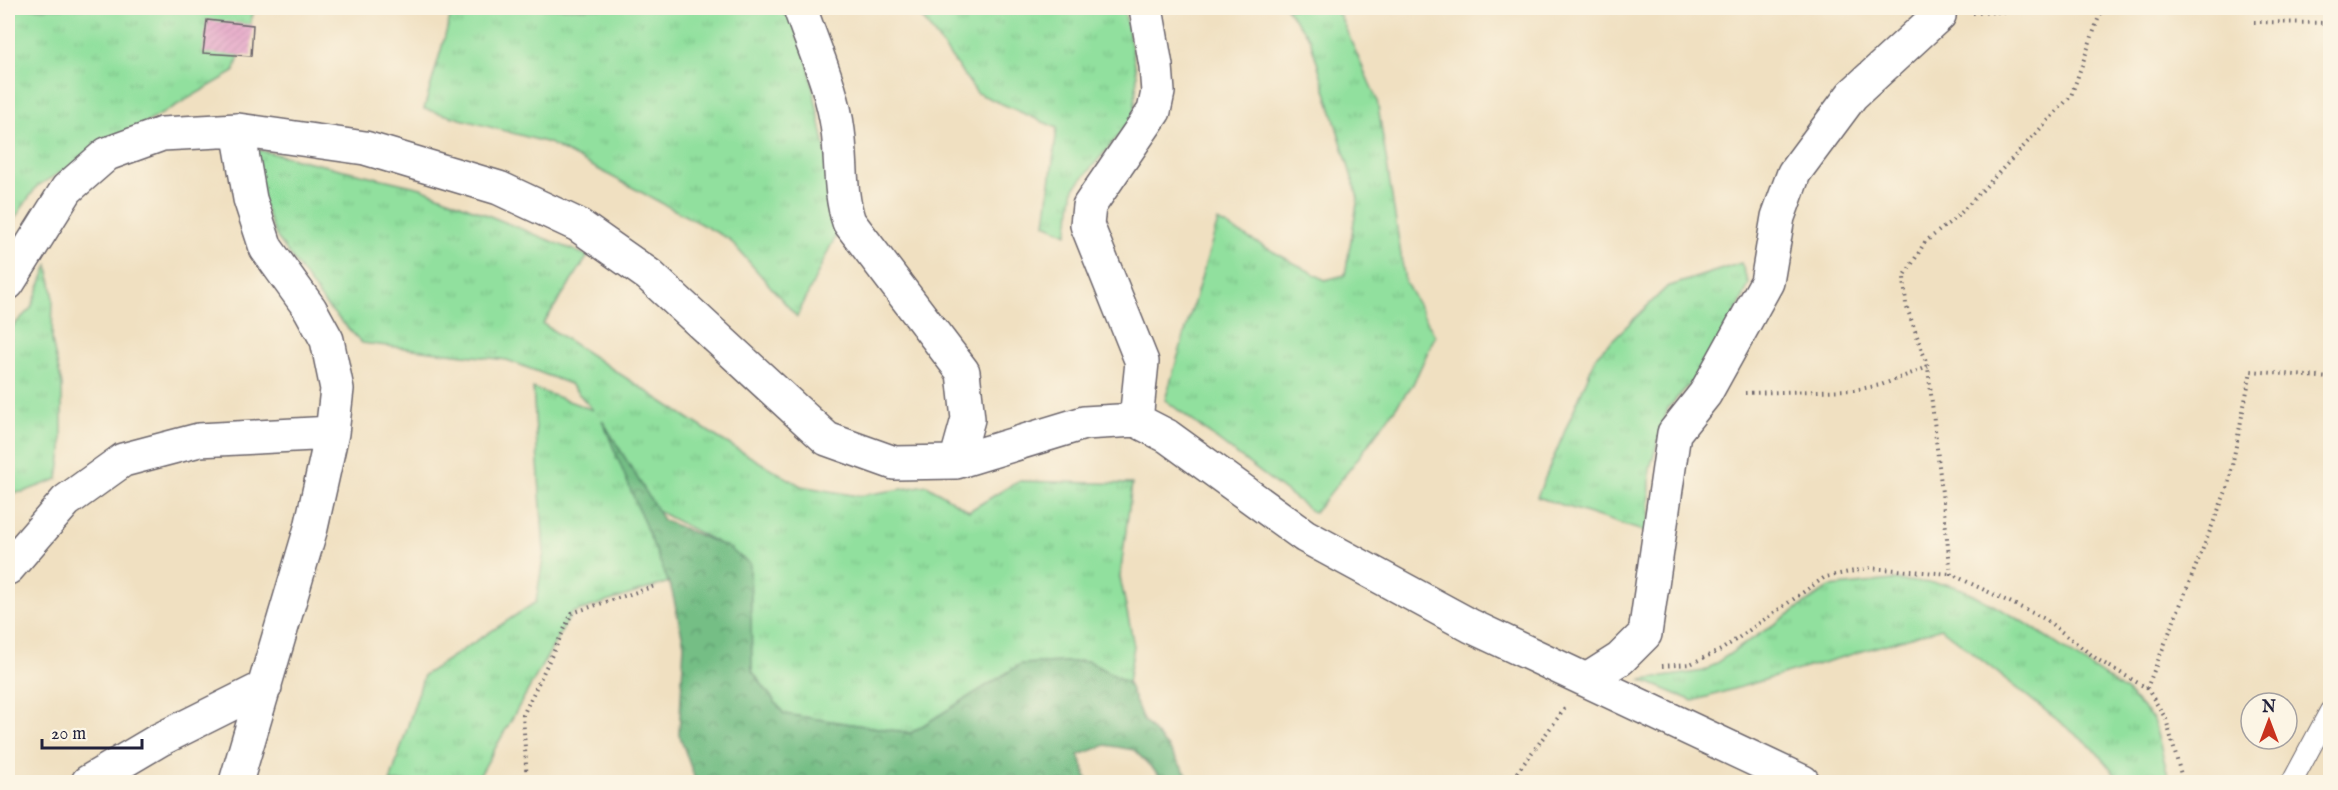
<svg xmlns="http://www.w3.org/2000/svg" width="2338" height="790" font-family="'IM FELL English',serif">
	<defs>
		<pattern id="grass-tufts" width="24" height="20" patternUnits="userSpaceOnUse" patternTransform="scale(1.5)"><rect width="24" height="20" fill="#91e09e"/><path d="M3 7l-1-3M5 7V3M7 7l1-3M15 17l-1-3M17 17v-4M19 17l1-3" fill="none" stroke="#7dc089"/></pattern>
		<pattern id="forest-crowns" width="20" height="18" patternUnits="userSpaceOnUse" patternTransform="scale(1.5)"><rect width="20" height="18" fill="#74be85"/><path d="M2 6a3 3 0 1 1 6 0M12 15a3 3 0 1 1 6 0" fill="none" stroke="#5f9a6e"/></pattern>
		<pattern id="building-hatch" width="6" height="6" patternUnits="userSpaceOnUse" patternTransform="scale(1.5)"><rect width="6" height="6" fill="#e4a1c6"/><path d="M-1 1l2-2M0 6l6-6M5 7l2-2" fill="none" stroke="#c38aab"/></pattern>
	</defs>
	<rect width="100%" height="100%" fill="#fcf5e5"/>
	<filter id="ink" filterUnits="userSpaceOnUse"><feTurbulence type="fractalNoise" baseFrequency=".0167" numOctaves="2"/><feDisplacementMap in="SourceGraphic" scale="12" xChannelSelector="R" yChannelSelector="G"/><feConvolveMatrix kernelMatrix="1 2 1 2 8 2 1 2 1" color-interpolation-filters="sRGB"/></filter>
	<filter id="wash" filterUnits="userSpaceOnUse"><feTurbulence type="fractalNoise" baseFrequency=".008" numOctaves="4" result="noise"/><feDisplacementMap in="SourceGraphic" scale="24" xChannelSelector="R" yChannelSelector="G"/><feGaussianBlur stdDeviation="1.35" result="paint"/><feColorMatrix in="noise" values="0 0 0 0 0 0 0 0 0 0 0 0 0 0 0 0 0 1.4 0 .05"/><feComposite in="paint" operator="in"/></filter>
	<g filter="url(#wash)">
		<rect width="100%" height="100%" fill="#f0e0c1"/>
		<!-- grass -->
		<path fill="url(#grass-tufts)" stroke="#5a816c" stroke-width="1.5" d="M8,8H255L234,72L37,186L8,228Z
			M422,8H797L841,228L830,247L797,317L729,239L549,143L424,109L451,15Z
			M915,8H1124L1137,75L1134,118L1074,188L1067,234L1045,224L1057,128L977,93Z
			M1286,8H1333L1340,16L1377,100L1405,281L1435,336L1413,384L1353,465L1314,513L1165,400L1218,221L1325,280L1345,275L1358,198L1310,39Z
			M241,146L421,188L588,256L543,324L720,439L801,486L858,496L927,485L969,511L1018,481L1132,484L1120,577L1134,646L1128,683L1088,661L1021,664L911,733L784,714L752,671L750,564L716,542L656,510L613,439L669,582L572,613L476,782H390L424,675L536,602L544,552L533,388L593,410L570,384L507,360L362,343L325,304L276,236Z
			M1741,263L1749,284L1718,353L1668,408L1650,468L1649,533L1537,497L1597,355L1667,287Z
			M48,265L53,294L52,341L62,385V451L58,479L23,492L8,493V331L31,308Z
			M1892,580L1946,584L1965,590L2024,622L2126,691L2153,719L2170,782H2121L2094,749L1941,628L1693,701L1642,680L1704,671L1830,587Z"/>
		<!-- forest -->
		<path fill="url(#forest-crowns)" stroke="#4b7060" stroke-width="1.5" d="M602,420L663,520L727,547L750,564L752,671L784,714L911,733L1021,664L1088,661L1128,683L1143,720L1169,749L1192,782H1166L1134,750L1106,745L1079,755L1088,782H696L679,734L684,644L672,591Z"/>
		<g id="blocks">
			<!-- building -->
			<path fill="url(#building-hatch)" d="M207,20L253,25L251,56L203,53Z"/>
		</g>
	</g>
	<g filter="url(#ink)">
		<use href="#blocks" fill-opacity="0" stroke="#6a646a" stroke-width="1.5"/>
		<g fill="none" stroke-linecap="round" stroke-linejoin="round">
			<!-- service casing -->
			<g stroke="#6a646a" stroke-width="22">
				<path id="service" d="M2292,782L2330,711"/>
			</g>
			<!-- minor casing -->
			<g stroke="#6a646a" stroke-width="36">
				<path id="minor" d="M800,8C813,47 833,89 838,131C842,161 839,192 849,222L963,372L968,419L956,462
					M8,283L67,189L107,154L162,134L238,130L365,148L499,188L578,225L649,275L827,439L894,463L956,462L1084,423L1136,420L1167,436L1305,536L1471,626L1803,782
					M1136,420L1142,362L1087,225L1089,206L1154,111L1158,92L1156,66L1146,8
					M8,568L66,501L123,460L199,440L332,433
					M1587,680L1620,659L1645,634L1674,433L1705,394L1767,282L1778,217L1794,173L1852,95L1939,15L1937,8
					M88,782L159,740L265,687
					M236,782L311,528L332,433L337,389L327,340L310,309L266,248L250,199L238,130"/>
			</g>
			<!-- path -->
			<path stroke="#6a646a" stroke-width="4" stroke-dasharray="1.5 4.5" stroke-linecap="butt" d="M2102,8L2071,96L1959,215L1925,242L1904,277L1906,305L1928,367L1951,574L2045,619L2098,660L2147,688L2228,486L2251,371L2330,378
				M1973,13L2092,8
				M2254,22L2330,23
				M1745,393L1854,390L1881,385L1928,367
				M1662,666L1690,664L1721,650L1825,577L1869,568L1951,574
				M2147,688L2166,719L2183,782
				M527,782L523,715L572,613L655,586
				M1510,782L1566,707"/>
			<!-- service -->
			<use href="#service" stroke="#fff" stroke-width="20"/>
			<!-- minor -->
			<use href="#minor" stroke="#fff" stroke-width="33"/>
		</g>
	</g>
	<!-- margin -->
	<rect width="2338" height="790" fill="none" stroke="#fcf5e5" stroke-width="30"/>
	<!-- north arrow -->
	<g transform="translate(2269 721)"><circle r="28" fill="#fcf5e5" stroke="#a5a1a1" stroke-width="1.5"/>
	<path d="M0-4.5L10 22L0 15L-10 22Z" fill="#c8321e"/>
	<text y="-9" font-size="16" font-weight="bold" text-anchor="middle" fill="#22223b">N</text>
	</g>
	<!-- scale -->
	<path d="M42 739v9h100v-9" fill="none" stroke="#22223b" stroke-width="3"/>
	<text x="51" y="739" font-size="18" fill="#22223b" stroke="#fcf5e5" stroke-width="4.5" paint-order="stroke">20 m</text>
</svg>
